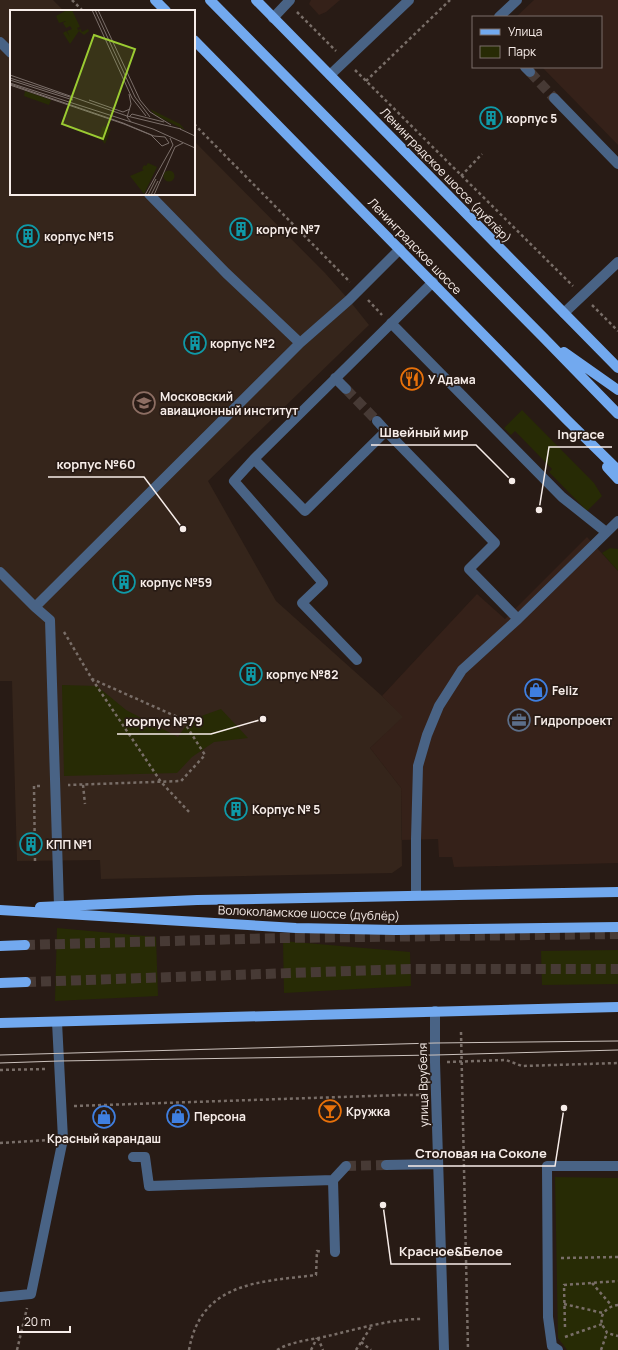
<svg xmlns="http://www.w3.org/2000/svg" width="618" height="1350" font-family="Manrope,sans-serif">
	<rect width="100%" height="100%" fill="#281b15"/>
	<!-- built -->
	<path fill="#352119" d="M311,0H340L326,12L319,15L309,4Z
		M534,0H618V145L542,67H601V17H516Z
		M587,537L618,571V863L454,867L452,857H439L438,839L402,840L401,788L370,748L402,717L382,696L477,594L505,619Z"/>
	<!-- education -->
	<path fill="#35251b" d="M0,0H53L64,11H11V194H194V141L325,273L349,300L369,325L208,481L276,601L382,696L403,717L370,748L401,788L402,866L392,873L101,879L100,860L17,861L12,681H0Z"/>
	<!-- green -->
	<path fill="#272b05" d="M522,410L594,483L602,496L587,511L549,472L552,469L515,431L511,435L504,428Z
		M610,548L618,549V571L602,553Z
		M62,685L97,686L126,710L178,737L190,720L221,709L248,738L214,742L192,757L177,773L64,776Z
		M57,928L156,937L158,996L55,1001Z
		M283,941L410,952L411,986L284,993Z
		M618,950V984L542,985L541,951Z
		M555,1177L618,1178V1350H567L558,1338Z"/>
	<g fill="none" stroke-linecap="round" stroke-linejoin="round">
		<!-- minor-tunnel -->
		<path stroke="#473a35" stroke-width="10" stroke-dasharray="10 5" stroke-linecap="butt" d="M530,72L554,98
			M346,389L377,421
			M346,1166L386,1165"/>
		<!-- major-tunnel -->
		<path stroke="#473a35" stroke-width="10" stroke-dasharray="10 5" stroke-linecap="butt" d="M25,945L280,938L618,934
			M26,982L410,969H618"/>
		<!-- path -->
		<path stroke="#796e68" stroke-width="2.5" stroke-dasharray="3 3" stroke-linecap="butt" d="M72,0L83,11
			M297,12L336,51
			M355,70L573,286
			M366,81L450,0
			M194,124L350,282
			M461,176L482,154
			M368,300L382,315
			M592,305L618,331
			M64,632L92,679L182,719L205,755L181,781L68,785
			M92,679L161,782L190,813
			M83,785L85,804
			M35,861L34,786H43
			M461,1032L468,1350
			M447,1062L506,1060L522,1066L618,1063
			M0,1070L45,1069
			M74,1106L400,1095H421V1093
			M0,1143L49,1140
			M561,1258L618,1257
			M592,1283L611,1305
			M564,1304L603,1313
			M618,1305C609,1306 599,1313 602,1324C603,1327 606,1330 607,1333L618,1336
			M565,1327L564,1285L618,1281
			M565,1337L602,1324
			M318,1338L323,1350
			M361,1342L371,1350
			M17,1350L27,1308
			M189,1350C201,1281 261,1282 316,1275L317,1251L322,1252
			M277,1350C292,1341 311,1340 328,1336C358,1329 390,1319 422,1319
			M311,1350L317,1338
			M356,1350L371,1327
			M601,1350L607,1333"/>
		<!-- minor -->
		<path stroke="#496385" stroke-width="10" d="M499,17L517,0
			M273,18L290,0
			M0,42L11,53
			M525,67L530,72
			M330,75L409,0
			M554,98L618,164
			M149,194L226,273L300,343
			M433,282L254,459L305,511L386,431L495,543L469,569L518,619L618,521
			M564,313L618,262
			M391,323L562,497L606,532
			M335,378L346,389
			M377,421L386,431
			M254,459L234,481L323,583L302,603L357,660
			M0,572L35,607L50,620L59,906
			M35,607L300,343L349,300L400,249
			M416,895V839L418,766L427,735L439,706L462,670L518,619
			M435,1011V1062L444,1350
			M133,1157H145L149,1186L333,1180L346,1166
			M386,1165L438,1164
			M333,1180L335,1252
			M0,1297L31,1294L63,1139L57,1022
			M558,1350L552,1346L548,1317L547,1166H618"/>
		<!-- major -->
		<path stroke="#72a9ef" stroke-width="10" d="M155,0L166,11
			M210,0L543,337L618,414
			M256,0L618,368
			M194,40L567,420L618,470
			M564,352L618,390
			M607,467L618,479
			M40,907L197,900L618,892
			M0,910L296,928L396,930L618,927
			M0,946L25,945
			M0,983L26,982
			M0,1023L618,1007"/>
		<!-- tram -->
		<path stroke="#ccc2bd" stroke-width="1" d="M0,1055L435,1043L618,1041
			M0,1063L59,1061L435,1055L618,1050"/>
	</g>
	<!-- icons -->
	<defs>
		<g id="building-ring" transform="scale(1.15)"><circle r="9.5" fill="#281b15" stroke="#0f9aa8" stroke-width="1.5"/><path d="M-4-6H4V6H1V3H-1V6H-4ZM-2.5-4.3h1.7v1.8h-1.7ZM.8-4.3h1.7v1.8H.8ZM-2.5-1h1.7V.8h-1.7ZM.8-1h1.7V.8H.8Z" fill="#0f9aa8"/></g>
		<g id="restaurant-ring" transform="scale(1.15)"><circle r="9.5" fill="#281b15" stroke="#e8710a" stroke-width="1.5"/><path d="M-5-6h1v4h1v-4h1v4h1v-4h1v5L-1.5 .5V6h-2V.5L-5-1ZM5-6V6H3V1.5H1.5Q1.5-4 5-6Z" fill="#e8710a"/></g>
		<g id="university-ring" transform="scale(1.15)"><circle r="9.5" fill="#281b15" stroke="#8d6e63" stroke-width="1.5"/><path d="M0-5L7-2L0 1L-7-2ZM-4 1L0 2.5L4 1V4Q0 6-4 4Z" fill="#8d6e63"/></g>
		<g id="shop-ring" transform="scale(1.15)"><circle r="9.5" fill="#281b15" stroke="#3f7fe0" stroke-width="1.5"/><path d="M-5-2.5h2.3a2.7 3.5 0 0 1 5.4 0H5L5.5 6h-11ZM-1.5-2.5h3a1.5 2.3 0 0 0-3 0Z" fill="#3f7fe0"/></g>
		<g id="office-ring" transform="scale(1.15)"><circle r="9.5" fill="#281b15" stroke="#5c6f8a" stroke-width="1.5"/><path d="M-6-3h4V-5.5h4V-3h4V5H-6ZM-1-4.5V-3h2v-1.5ZM-6 0V1H6V0Z" fill="#5c6f8a"/></g>
		<g id="bar-ring" transform="scale(1.15)"><circle r="9.5" fill="#281b15" stroke="#e8710a" stroke-width="1.5"/><path d="M-6-5H6L.8 .8V4.5H3.5V6h-7V4.5H-.8V.8Z" fill="#e8710a"/></g>
	</defs>
	<g fill-rule="evenodd">
		<use href="#building-ring" x="491" y="118"/>
		<use href="#building-ring" x="241" y="229"/>
		<use href="#building-ring" x="28" y="236"/>
		<use href="#building-ring" x="195" y="343"/>
		<use href="#restaurant-ring" x="412" y="379"/>
		<use href="#university-ring" x="144" y="403"/>
		<use href="#building-ring" x="124" y="582"/>
		<use href="#building-ring" x="251" y="674"/>
		<use href="#shop-ring" x="536" y="690"/>
		<use href="#office-ring" x="519" y="720"/>
		<use href="#building-ring" x="236" y="809"/>
		<use href="#building-ring" x="31" y="844"/>
		<use href="#bar-ring" x="330" y="1111"/>
		<use href="#shop-ring" x="178" y="1116"/>
		<use href="#shop-ring" x="104" y="1117"/>
	</g>
	<g text-anchor="middle" dominant-baseline="central" stroke-width="3.5" stroke-linejoin="round" paint-order="stroke">
		<!-- poi labels -->
		<g font-size="12" font-weight="bold" fill="#f7ede9" stroke="#281b15" text-anchor="start">
			<text x="506" y="118">корпус 5</text>
			<text x="256" y="229">корпус №7</text>
			<text x="44" y="236">корпус №15</text>
			<text x="210" y="343">корпус №2</text>
			<text x="428" y="379">У Адама</text>
			<text x="160" y="396">Московский<tspan x="160" dy="14">авиационный институт</tspan></text>
			<text x="140" y="582">корпус №59</text>
			<text x="266" y="674">корпус №82</text>
			<text x="552" y="690">Feliz</text>
			<text x="534" y="720">Гидропроект</text>
			<text x="252" y="809">Корпус № 5</text>
			<text x="46" y="844">КПП №1</text>
			<text x="346" y="1111">Кружка</text>
			<text x="194" y="1116">Персона</text>
			<text x="104" y="1138" text-anchor="middle">Красный карандаш</text>
		</g>
		<!-- street labels -->
		<g font-size="12" fill="#f7ede9" stroke="#281b15">
			<text transform="translate(446 175) rotate(46)">Ленинградское шоссе (дублёр)</text>
			<text transform="translate(415 246) rotate(46)">Ленинградское шоссе</text>
			<text transform="translate(309 913) rotate(2)">Волоколамское шоссе (дублёр)</text>
			<text transform="translate(423 1085) rotate(-91)">улица Врубеля</text>
		</g>
	</g>
	<!-- overview -->
	<g transform="translate(10 10)">
		<rect width="185" height="185" fill="#281b15"/>
		<path d="M57,0H62L70,17L67,18L69,21L70,18L72,22L78,19L79,21L74,25L69,21L60,34L53,23L56,21L60,27L57,21L62,19L60,16L56,18L53,13L56,11L49,13L46,6ZM15,81L41,90L39,95L14,86ZM140,99L170,114L175,120L145,105ZM93,116L101,119L95,134L89,127ZM138,153L147,157L134,184L120,166L134,160L132,159L134,155L136,156ZM153.5 166a5.5 5.5 0 1 1 11 0a5.5 5.5 0 1 1-11 0Z" fill="#272b05"/>
		<path fill="none" stroke="#7b6f6a" stroke-width="1" d="M82,0L122,88L136,106M85,0L125,87L140,107M88,0L130,90L140,102L161,115M0,65L117,106L171,119M0,68L63,88M0,70L63,90M0,73L143,119L185,138M0,74L113,113L144,126L155,127L159,133L152,136L141,125L114,114L0,75M119,84L121,94L117,107L121,112M79,90L113,102L120,99M119,107L122,104L154,112M170,119L185,126M135,185L163,135L160,128M138,185L146,169M141,185L148,171M144,185L165,137L173,133"/>
		<path fill="#9bcb32" fill-opacity="0.15" stroke="#9bcb32" stroke-width="2" d="M84,25L125,39L93,129L52,114Z"/>
		<rect width="185" height="185" fill="none" stroke="#f7ede9" stroke-width="2"/>
	</g>
	<!-- callouts -->
	<path fill="none" stroke="#f7ede9" stroke-width="1.5" d="M512 481L476 445H371M539 510L549 447H612M183 529L144 477H48M263 719L211 734H117M564 1108L555 1166H408M383 1205L391 1264H511"/>
	<g fill="#f7ede9" stroke="#281b15" stroke-width="1.5">
		<circle cx="512" cy="481" r="4"/>
		<circle cx="539" cy="510" r="4"/>
		<circle cx="183" cy="529" r="4"/>
		<circle cx="263" cy="719" r="4"/>
		<circle cx="564" cy="1108" r="4"/>
		<circle cx="383" cy="1205" r="4"/>
	</g>
	<g font-size="13" text-anchor="middle" font-weight="bold" fill="#f7ede9" stroke="#281b15" stroke-width="3.5" stroke-linejoin="round" paint-order="stroke">
		<text x="424" y="437">Швейный мир</text>
		<text x="581" y="439">Ingrace</text>
		<text x="96" y="469">корпус №60</text>
		<text x="164" y="726">корпус №79</text>
		<text x="481" y="1158">Столовая на Соколе</text>
		<text x="451" y="1256">Красное&amp;Белое</text>
	</g>
	<!-- legend -->
	<rect x="472" y="16" width="130" height="52" fill="#281b15" stroke="#7b6f6a"/>
	<rect x="480" y="29" width="20" height="6" fill="#72a9ef" stroke="#7b6f6a"/>
	<text x="508" y="36" font-size="12" fill="#f7ede9">Улица</text>
	<rect x="480" y="46" width="20" height="12" fill="#272b05" stroke="#7b6f6a"/>
	<text x="508" y="56" font-size="12" fill="#f7ede9">Парк</text>
	<!-- scale -->
	<path d="M18 1326v6h52v-6" fill="none" stroke="#f7ede9" stroke-width="2"/>
	<text x="24" y="1326" font-size="12" fill="#f7ede9" stroke="#281b15" stroke-width="3" paint-order="stroke">20 m</text>
</svg>
